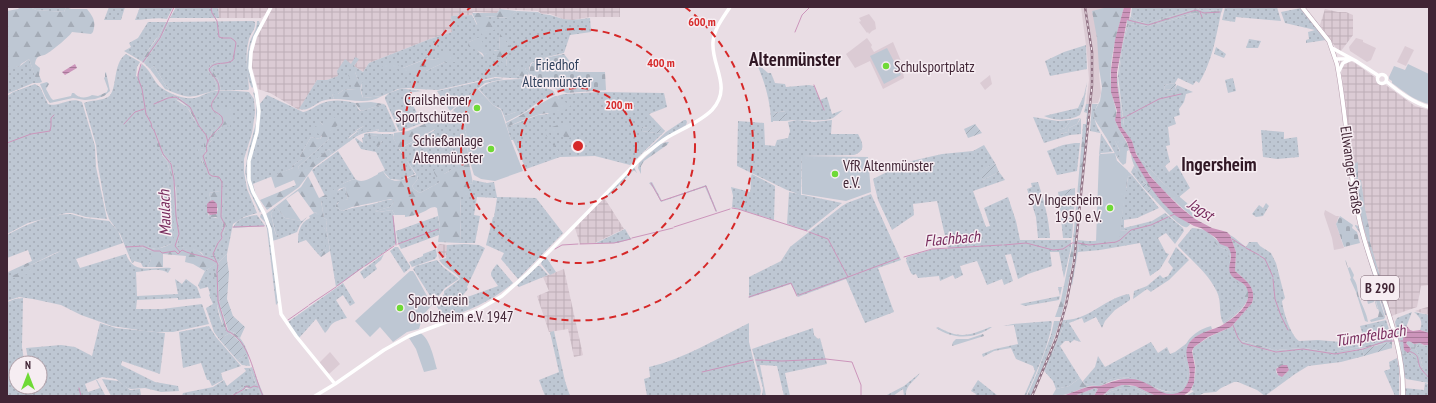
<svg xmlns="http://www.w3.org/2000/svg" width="1436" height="403" font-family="'PT Sans Narrow',sans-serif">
	<defs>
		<pattern id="industrial-grid" width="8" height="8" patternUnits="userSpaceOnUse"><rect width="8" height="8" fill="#dbcbd4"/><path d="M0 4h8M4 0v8" fill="none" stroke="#bdaeb7"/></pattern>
		<pattern id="grass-dots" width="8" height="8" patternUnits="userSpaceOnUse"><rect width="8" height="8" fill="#bec7d3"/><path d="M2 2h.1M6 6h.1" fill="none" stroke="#a4abb6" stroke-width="1.8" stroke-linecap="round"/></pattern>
		<pattern id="forest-firs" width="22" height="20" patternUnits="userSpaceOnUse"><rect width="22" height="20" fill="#bec7d3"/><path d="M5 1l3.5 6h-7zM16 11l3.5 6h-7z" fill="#a4abb6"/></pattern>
		<pattern id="wetland-marsh" width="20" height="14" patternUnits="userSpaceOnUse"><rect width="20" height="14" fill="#bec7d3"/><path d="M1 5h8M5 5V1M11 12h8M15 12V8" fill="none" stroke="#a4abb6"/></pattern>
		<pattern id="cemetery-stones" width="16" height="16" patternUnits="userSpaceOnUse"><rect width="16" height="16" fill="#bec7d3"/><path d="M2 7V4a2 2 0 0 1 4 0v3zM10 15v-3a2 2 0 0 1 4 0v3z" fill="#a4abb6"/></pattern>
		<pattern id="garden-furrows" width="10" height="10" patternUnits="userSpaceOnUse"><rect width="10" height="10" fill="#bec7d3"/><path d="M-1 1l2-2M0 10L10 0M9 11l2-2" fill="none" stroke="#a4abb6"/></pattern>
		<pattern id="water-rules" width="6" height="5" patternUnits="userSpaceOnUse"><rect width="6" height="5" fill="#cc95bb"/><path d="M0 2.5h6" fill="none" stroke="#a77999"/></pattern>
	</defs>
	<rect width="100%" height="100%" fill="#e9dde4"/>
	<!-- built -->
	<path fill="#dbcbd4" d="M1081,7H1110L1099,74L1101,93L1098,103L1086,104L1089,80L1087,53Z
		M869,14L875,22L876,29L872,31L869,34L868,32L867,33L859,22L861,21L859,18Z
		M867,38L872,45L871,47L874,52L893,42L901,61L904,78L883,89L870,61L855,68L846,54Z
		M1356,38L1363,40V42L1376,48L1371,60L1367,62L1350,51L1349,47Z
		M1405,46L1414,50L1406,66L1397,62Z
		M990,75L992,84L985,90L980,83Z
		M1325,210L1336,216H1339L1336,224L1344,248L1334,250L1332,238L1324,214Z
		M330,352L340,364L329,374L319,363Z"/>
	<!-- industrial -->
	<path fill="url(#industrial-grid)" d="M218,7H269L265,15L261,18H219Z
		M273,7H617L620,8V17H590L573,20L563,19L550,14H542L538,11L500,9L497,13L473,12L472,15L451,16L452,32L430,39L369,63L363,72L354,66L358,60L339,76L327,80H317L299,110L270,93L258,89L252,67L253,51L258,35Z
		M1325,9L1338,12H1346L1353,15V35L1341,51L1336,48L1320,25Z
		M1340,60H1347L1355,63L1415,106L1429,110V285L1421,286L1417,307L1391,316L1362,222L1357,196Z
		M603,198L605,199L624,229L595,243L580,244L575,228Z
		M440,244L447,245V252L446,257L439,259L437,249L438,245Z
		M564,269L583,355L574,357L568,329L549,332L537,296L549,291L543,277Z
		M1429,307V315L1415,311L1427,307Z"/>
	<!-- grass -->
	<path fill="url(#grass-dots)" fill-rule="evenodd" d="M30,7H66L64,12L36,10Z
		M109,7H125L121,20H104Z
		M140,7H173L167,19C156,17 146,20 135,20Z
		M176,7H218L219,18H170Z
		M1132,7H1195L1194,9L1149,23C1141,23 1136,21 1131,16Z
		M1196,7H1223L1222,11L1201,10Z
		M1225,7H1277L1281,21L1236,17L1235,22L1222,20Z
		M1301,8L1326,40L1306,43V40L1309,39L1308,32L1315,30L1285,23L1281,12Z
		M517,11L538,12L542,14L550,15L563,19L573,20L590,18L591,32L570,35L564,53L543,58L531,63L529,68V73L525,68L516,75L527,78V79L495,77L447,88L438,90L417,89L409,88L398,89L382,96L363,98L361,90L362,83L358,80L355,72L356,89L343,90L338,94H332L334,99C328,99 323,100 318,103C311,107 307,111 299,109L317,80H327L338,76L337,71L345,59L351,64L355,57L359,59L354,66L363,72L369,63L430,39L452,32L451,16L472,15L477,25L484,16L507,18ZM500,35L512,49L507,52L506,57L507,66L494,50H499ZM479,38L484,57L469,42ZM428,58L429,60L437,59L439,58L455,61L445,62L426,71L403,68Z
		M1197,13H1221C1216,37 1212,62 1199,83L1196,81L1193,85L1178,78L1175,83L1164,85L1165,90L1175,89L1177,85L1193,92L1186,94L1184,102L1179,109L1180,115L1174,117L1176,124L1168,127L1170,145L1166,146L1170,162L1165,166L1169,172L1177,165L1190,188L1179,197L1162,182L1143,161L1141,163L1134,149L1132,141L1121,126H1124L1119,84V75L1123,43L1129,24L1149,26Z
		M253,21L255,22C256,29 251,33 249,39C244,57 248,72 249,89L248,90H221L218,79L212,70L214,65L224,63V61H218L211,64L208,71C213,77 217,82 217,90C193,96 193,101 168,90L169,89L166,86L154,66L150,69L144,63L160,39L169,22Z
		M257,21H259L260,24L250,46L249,56L254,86L252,88C245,76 246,52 251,39C254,33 257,28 257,21Z
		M148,22H166L158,37L155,40L141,61L124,51L131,47L129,43L138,38Z
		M1249,39L1261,41L1258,48H1246Z
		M1086,45L1087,69L1050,76L1045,61L1064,52Z
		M1216,47L1226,54L1224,58L1214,54Z
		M126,54L140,62L137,67L136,76L138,77V73L142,64C151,71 153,80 159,86C167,93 184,100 194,98C201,97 207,92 215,91C225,90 238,91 249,92L254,99L255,113L252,133L244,159V172L247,189L257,213L244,217L233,224L227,254L219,262L217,273H215C216,290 215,323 230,333L219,339L214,332L206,308L213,304L209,295L210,294L208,287L200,289L198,285L205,271L217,263L204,257L202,253L192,248L180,247L177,245L179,234L177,216L176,188L173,181L175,237L171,244L157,249L139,246L151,251V259L148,267H143L141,263L134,261L133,263H132L120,234L109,219L106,210L98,166L96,145L84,103C91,100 101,101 108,97C118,91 112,63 126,54ZM173,96C187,99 191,111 196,123L187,107L175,99L164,98ZM224,109H232L224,125L214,134C214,139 211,140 208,145C204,153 205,159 206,167L202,162L200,149L204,150V142L210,139L212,131L222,124L220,117L217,114ZM155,131L163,153L171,163L174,175L171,176L167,161L162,155ZM220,191C226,199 223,207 221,216L226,224L223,235L221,234L223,224C220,218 215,217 209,217L207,207L208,203L211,201L209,193Z
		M29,59L37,81L39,83H33L7,94V68L20,66Z
		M760,66L768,73H771L775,83L785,84L786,87L809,85L814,86L820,100L827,97L832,114L843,110C839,113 836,116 833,118C821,123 800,118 786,121L785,111L773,113V122H771C771,105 765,82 758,67Z
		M496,78L504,79L485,83L450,111L437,91Z
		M1233,78L1236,91L1228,93L1225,80Z
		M521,79L552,90L554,92L555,95L541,100L525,112H516L504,116L501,109L493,105L479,89C491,79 507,80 521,79Z
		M1087,82L1084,104L1080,115C1070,121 1054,121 1044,116L1078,108L1084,95Z
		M35,84L40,87L48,104C60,108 69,96 82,102L95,146L96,167L107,219L86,217L72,213H66L28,223L7,234V96L13,92Z
		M400,89H406L422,91L407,93L422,123L401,131H399L385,99V97L389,93Z
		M253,92L255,93C257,106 258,118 256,130C253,146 245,160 247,176C249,189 256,199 261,211L260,213L249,190L245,172L248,152L256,123V103Z
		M600,92L664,93L667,107L649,114L665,131L642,127V131L662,134L630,165L595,156L560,157L526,169L513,140H511L507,127L538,115L548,114L559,99L557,96L564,94Z
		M267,95L303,112C310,111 315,106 320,104C331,99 344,100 355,103L359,110L361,111L384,104L386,106L397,131L394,132H376L379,131V129C373,131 366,131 360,131L364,126C357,129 352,133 348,139L358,131L359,132L357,136L332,154L329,149L300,172L298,167L329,139L323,125L320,122L322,135L320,139L311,137L300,156L302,159L292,166L293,168L253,184L255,192L265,212L254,193L250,177V160L256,141L259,105Z
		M1086,104H1090L1087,139H1082L1083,124H1086L1087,113L1084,112Z
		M1092,104H1098C1087,121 1104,136 1113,152L1101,153L1099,155L1101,133L1090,131Z
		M453,111L465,125L469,163C460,166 445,171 439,179L440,182L420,193L414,189L412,186L418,179V177L399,149L435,130L429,122L452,112Z
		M1033,117L1058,121L1071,120L1065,128L1059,130L1061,134L1068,132L1069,128L1077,124L1081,118V134L1070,135L1044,143Z
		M684,120H686L687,122L686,125L662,139L573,225L648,149L666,132Z
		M797,120L814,122L832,120L831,134H858C863,143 866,151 854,155L802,156L801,195L787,190L737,166L738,121L764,123L765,145L775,146L777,140L788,138L790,131L788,122Z
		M1261,130L1284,132V139L1297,137L1299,157L1277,159L1263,157Z
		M369,133L368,136L371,135L379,136L378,148L382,141V134H393V138L415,174L401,180L390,179L383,171L385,170L376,152L361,149L355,139L356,138L363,143L362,138L364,137V134Z
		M1114,138L1120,152L1118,156V159L1107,139Z
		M1075,143H1080L1077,171L1057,175L1047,151L1063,145Z
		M984,145L995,163L979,172L983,180L999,172L1005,180L973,191L986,227L990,226L984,208L1008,197L1016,221L1020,240H1071V247L1064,278L1059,252H1050L1052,266L1028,274L1018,279L1011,254L1005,255L1013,281L1004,285L1002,279L987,285L977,261L960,266L963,275L955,279L953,275L940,281L939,276L918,278L916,274L913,275L911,273L906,261L907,260L906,259L907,257L933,249H948L937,201L913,204L914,215L892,230L878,200L873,179L907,162L942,154L973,151Z
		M338,151L356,180L355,179C342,182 336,190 325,196L312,170Z
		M1134,166L1144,182L1141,185L1131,172Z
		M634,167L637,173L634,170L607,197V199L606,195Z
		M752,174L775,186L774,220L732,207L733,196L731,187L750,192C752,186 749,180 752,174Z
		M1132,175L1159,208L1137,218L1124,220V228L1152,221L1165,213L1183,228L1184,231L1175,244L1166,233L1158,238L1166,253L1169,254L1160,269L1150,276L1140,243L1100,250L1078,252L1079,245H1088V241H1093V244L1114,242L1129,230L1120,231L1125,191L1126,190L1128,177Z
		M473,180L487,183L494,182L497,197L536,198L563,233L518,279L501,259L504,253L486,245L493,217H494L497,198L477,197L474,215L480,216L475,243H460L461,218L460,197L469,184L473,183Z
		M652,182L662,201L706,185L717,211L716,212L705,187L661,202L654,189L649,183Z
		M1038,182C1044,201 1049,218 1050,238H1038L1036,217L1027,189L1032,187L1031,183Z
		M345,187L348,199L337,203L336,207L342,211C353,207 365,206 377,203C383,201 387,199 393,200L394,202L390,207L375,211L379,212L392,210L395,215H393L397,243L336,287L326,226L327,220L324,218L321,200Z
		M789,192L842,203L807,231L787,224Z
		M871,194L901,260L878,268L894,312L865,323L846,279L798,297L791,284L749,298V277L781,261L790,247L842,206L847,203Z
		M1075,195L1072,238H1063L1059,198Z
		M1266,203L1269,206L1263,216L1256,217L1252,214L1259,205L1263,208Z
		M276,207L285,218L302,221L307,217L300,225L297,232L279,239L278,234L276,235L271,214L272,212Z
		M316,212C318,218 323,223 325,229C327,234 327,243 326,249L318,254L306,240L298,243C298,233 299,223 310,218L309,216Z
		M71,214L85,218L109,221L118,231L123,243L76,259L80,268L126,254C134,276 153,266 171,268L168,273C160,267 146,271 136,272L137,296L178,294L175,279L182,284L186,279L197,287L201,298L178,300V298L137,300L136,309H162L202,304L209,324L173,332H152L112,326L81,315L61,305L33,299L19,297L7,301V273L33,264L61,251L32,261L28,250L7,258V235C22,226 54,213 71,214Z
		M261,214L263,215L268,228L270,239L278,303L276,305L267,229L265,222L260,217Z
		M257,215L265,226L233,228C236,219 248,216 257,215Z
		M438,216L440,227L439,235L401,249L398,243L396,231Z
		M1355,226V225L1359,226L1387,315H1385L1360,233Z
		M1192,228C1196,228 1201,229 1205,230C1213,233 1210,245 1226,249C1230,254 1228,259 1231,264C1234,272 1244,285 1245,293C1247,303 1231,317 1223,323C1218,312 1222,303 1217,292C1209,274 1191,260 1178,246V245Z
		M625,229L631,239L618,243H596Z
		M1230,235C1236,238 1240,243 1246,247L1249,242H1257L1260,246L1271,253L1276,263L1285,298L1282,301C1283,311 1291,336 1299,341L1318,340L1341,342L1359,337V336L1362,332L1360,326L1386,320L1392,339L1383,340L1370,345L1333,352L1304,348L1274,350L1262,346L1242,341V343L1274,352L1302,349L1335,354L1362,349L1364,356L1341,362L1308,366L1295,374L1265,396L1257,390L1238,382H1234L1221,388L1216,392L1204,393L1198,396H1186L1194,391L1191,390C1195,383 1196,371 1195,363C1194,357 1191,353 1194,347L1209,337L1231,327L1252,303C1257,288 1245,280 1235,271L1236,252ZM1277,366L1289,372L1287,376L1279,377L1276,372Z
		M465,244L479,245L485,248L467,287L468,289L459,300L498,286C491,274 487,276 497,264L513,283C492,301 470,310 444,319L436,305L444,294V291L460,279C454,270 446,270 439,260L446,258L447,245Z
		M395,247H398L410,266V268L404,273L390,251Z
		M1176,247L1189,260L1169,280L1152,291L1151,292L1147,289L1133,299L1134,291L1147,286L1160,275L1163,278L1168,276L1173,268L1168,262Z
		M436,249L437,256L435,259L412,267L409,262L423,256V254Z
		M384,254L381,260L375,265L377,269L364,279L360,272Z
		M546,257L556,272L550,275L541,264L542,261Z
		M437,260L443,267L459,279L445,288L434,302L413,269L416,266Z
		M538,266H540L548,275L519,287L517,285Z
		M343,283L355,303L350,306L343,295L336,300L347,318C342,319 335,321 331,325C329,328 328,330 325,333L316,319L299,338L288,322Z
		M1058,287H1062L1059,300L1025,306L1020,304L1060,296Z
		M1129,294L1130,297V300L1115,310L1105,321L1102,328L1096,317L1084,323L1082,318L1069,323L1081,342L1074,340L1070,343L1069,341H1065L1060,346L1080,378L1069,386L1056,389L1053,381L1045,372L1066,320C1090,319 1107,297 1129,294Z
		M23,298L22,347L24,360L28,359L26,348L61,345L75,347L92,356L100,323L116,328L165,333L160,374L122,361L121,365L155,382L178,386L179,391L161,392L145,388L131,389L127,388L116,379L110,378L102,377L85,384L88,392L100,388L96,380H97L105,395L103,396H7V302L15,299ZM16,363H40V387H16Z
		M1412,312C1408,322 1405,331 1399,341L1403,355L1409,353C1415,356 1417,360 1419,367L1423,368L1420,357L1415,348L1418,345L1429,346V383L1406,379L1404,376L1402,357L1395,322L1397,318Z
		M1414,312L1429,315V333L1420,330C1423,322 1421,318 1414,312Z
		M1051,321L1052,322C1050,343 1035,376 1026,396H1024L1035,371L1033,366L1016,359L1011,348L994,351L983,357L982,354L995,349L1018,344L1014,325L1003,326L1013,324Z
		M749,323V342L761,391L760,396H647L644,379L650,377L649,367C684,359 716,339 749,323Z
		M209,326L216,337L241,366L221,373L223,380L212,386L209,380H207L201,363L183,368L179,332Z
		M938,327C959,339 969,336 990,327H992C975,339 954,340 936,328Z
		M813,328L814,335L818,339L820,338L827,364L785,373L790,396H784L777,366L760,365L766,396H762L763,388L752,349Z
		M554,331L565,381L570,396H545L539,380L559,372L550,332Z
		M1051,335L1055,336L1040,375L1037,373Z
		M1151,342L1158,353L1167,347L1170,354L1175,352L1187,343C1186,346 1184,349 1184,352C1183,363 1192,374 1185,385C1173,403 1146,380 1131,378C1125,377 1118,378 1112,379C1108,380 1105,383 1100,384C1095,384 1091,383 1085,385L1083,381L1095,367L1098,356L1105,367Z
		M246,355L248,356L250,366L242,365L237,360Z
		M1397,358L1399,368V396H1395L1384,371L1390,369L1389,362Z
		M244,368H250L256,385L244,386L230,396H182L183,393L213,387L224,380L227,386L246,371Z
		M920,373C915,381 905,385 906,396H904L903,389L893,396H885L904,386Z
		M102,379L118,381L130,390L140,389L141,395L111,396Z
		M978,380L998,396H975L976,394L971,391Z
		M1425,383L1429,384V396H1404V388L1424,390Z
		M256,387L258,388L261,396H232L245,389H251Z
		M1095,388L1098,389L1094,396H1074Z
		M1122,388H1135L1152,396H1103L1111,391Z"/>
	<!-- forest -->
	<path fill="url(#forest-firs)" d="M20,7H30L36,10L64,12L66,7L71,9H87C94,18 96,22 93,32L91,34L72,32C70,36 53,50 48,53C41,58 37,53 35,64L40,68L39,75L42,82L39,83L37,82L29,59L21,64L20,66L12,68L10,71L7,68V11L18,9Z
		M1108,7H1124C1117,35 1107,63 1112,92C1112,98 1115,104 1116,110C1117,114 1115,118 1116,122C1119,132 1127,139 1129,150L1127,151L1126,163L1123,165C1118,160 1116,158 1120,151L1114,139H1107L1095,120L1094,114L1095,110L1100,101L1102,87L1099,68L1097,38L1092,11Z
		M500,9L517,11L508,18L485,16L496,29L482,35L472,13H497Z
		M166,22H169L160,39L144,63L141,61L142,59L158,37Z
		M1127,24H1129L1123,43L1119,76L1118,84L1124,126H1121L1120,103L1117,83L1121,50Z
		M500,34L512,49L507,52L506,57L507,67L491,51L499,50Z
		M228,37H232L236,43L234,60H231L232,42Z
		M480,37L488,53L485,57L482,53L468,46L469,42Z
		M444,51L449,53L456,62H445L426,71H404L403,68L429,58V60L437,59L439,58V55Z
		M218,61H224V63L214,65L212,70L218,79L221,90H217C217,82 213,77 208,71L211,64Z
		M392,62L397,63L399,65L396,67L399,74L390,69L384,72L382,66Z
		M154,66L166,86L169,89L168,90L165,89L150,69Z
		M518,66L525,68L529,73L527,78L516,75Z
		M106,72L110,91L104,96L95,99L85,100L73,98L50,103L46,98L40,84L47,82L49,84L46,89L51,98L53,100L71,96L72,93H74C79,99 87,98 92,95L98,96L107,92L108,89L104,78L105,77V73Z
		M355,72L358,80H365C359,85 360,91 363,98L382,96C367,105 351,99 334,99L332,94L333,93L338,94L343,90L356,89L348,75Z
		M173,96C186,99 199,114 200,127C189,114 188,96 165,99L164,98Z
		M555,96H557L559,99L571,105C564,114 551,112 541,114C530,117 518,122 507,127L506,123C523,115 538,104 555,96Z
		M371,102L384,104L361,111L355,103Z
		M212,108L233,109L229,131L227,130L228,124L224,125L214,134C214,138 213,139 210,142C204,150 204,158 207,167L206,168C202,162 200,155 197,148L204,150V140L210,139L212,131L221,124C221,116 214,115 212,108Z
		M516,112H525L506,122L504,116Z
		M332,116L341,122L328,134L329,139L298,167L300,171L329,149L332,154L314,167L299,187L267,210L260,200L296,185L294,180L275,188L271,176L293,168L292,166L302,159L300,156L311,137L320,139L322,136L312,130L320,122L323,125Z
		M1080,118L1077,124L1069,128L1068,132L1060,134L1059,130L1065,128L1071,120Z
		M429,122L435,129L399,149L393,138L394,133L408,131Z
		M545,122L547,132L551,136L561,157L546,135Z
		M569,124L572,137L565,139L562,133L551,132L552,127L558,125Z
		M364,126V128L360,131C367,131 374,130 381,129L382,130C371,133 368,130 357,136L356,135L359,132L357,131L346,139L352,133Z
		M153,131H155L163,153L171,163L174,175L171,176L167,161L158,149Z
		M369,133L382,134V141L378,148L376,145L378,136L371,135L370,137L368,136Z
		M1082,139H1087C1080,199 1076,259 1061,317H1055L1061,300L1073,241Z
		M667,142H669L667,145L644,161L641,166V174L638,168L639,163L660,144Z
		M1131,154C1150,183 1159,206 1190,224C1189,226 1187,228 1185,227C1177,225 1159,204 1153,198V192C1144,183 1132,167 1131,154Z
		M1117,161L1132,175L1128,177L1126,188H1132L1125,191L1120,231L1129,230L1118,241L1103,244H1093V241L1104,240Z
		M1143,161L1162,182L1187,203L1195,219C1175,202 1156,185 1141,163Z
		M1358,162V180H1361L1365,209L1369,227L1370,242L1384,290L1382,291L1361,218L1353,164Z
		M469,163L473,183L469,184L467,196L460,197L461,218L460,243L438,242L440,227L437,208L435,207C430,207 428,210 423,212C417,215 411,216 405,217V215H395L392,210L379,212L374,211L390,207L394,202L391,199L352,207L342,211L336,207V205L340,201L348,199L345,187L339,189L332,199L327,198L321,201L324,218L327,220L326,226L330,251L321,257L318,254L326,249L325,229L318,219L316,212L314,213L298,191L286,199L301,221L285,218L276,207L272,212L271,214L275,232L276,235L278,234L279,239L272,241L266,214L301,187L308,176L319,198C332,193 341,182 355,179C362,184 371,178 378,174V173L383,171C385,174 387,178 390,179C398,184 409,177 417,174L418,179L412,186L414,189L420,193L440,182L434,173V170H439L442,174H444L458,166Z
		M173,181H175L177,216L179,234L177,245C182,249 185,246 190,247C195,248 202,253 204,257L215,256L219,262L205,271L193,264L185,262L186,256L163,254V267H148L151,259V251L139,246L140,244C154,250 157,250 171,244L174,237Z
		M221,186L224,187C226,201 219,211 226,224L223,235L226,238L221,243L217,245L216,244L221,234L223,224L216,217H209V215L217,212L218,209L213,200L211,201L209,193L220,191Z
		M1209,233L1218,241L1228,247L1231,251L1230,268L1234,278C1265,292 1240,312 1224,324L1223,323C1232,316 1252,299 1242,287C1238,282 1231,280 1229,274C1227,265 1231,257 1226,249C1217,247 1212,242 1209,233Z
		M1078,240L1088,241V246L1079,245L1072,286L1071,283Z
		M61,250L33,264L9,273L8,272L34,260Z
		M1345,260L1346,261L1348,268L1350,267L1354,275L1353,278C1358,284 1357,290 1359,297C1362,305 1367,314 1368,322L1365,321L1356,292L1350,279L1351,278Z
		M39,266C33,272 19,279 10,278L11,276Z
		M214,273H217L220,305L226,327L228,330C240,334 245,344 249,356H246L240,342L231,333L226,331L223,325L216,301Z
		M1370,275L1372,277L1385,317L1384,319L1371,322L1370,320L1378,317L1379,312L1370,279Z
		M1063,320H1066L1045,372L1044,370Z
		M1054,321H1060L1055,336L1051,335Z
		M1211,326L1212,329C1204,333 1193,336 1189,344C1182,359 1198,377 1183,391C1169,403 1153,385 1141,381C1137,380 1131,379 1126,379C1118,378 1110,382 1102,385C1099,387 1095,385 1090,386C1075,390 1069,396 1052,396L1056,389L1069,386L1080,378L1085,385C1091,383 1095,384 1100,384C1105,383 1108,380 1112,379C1120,377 1129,377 1136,379C1151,382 1164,398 1179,390C1195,381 1183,365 1184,353C1184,339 1199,329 1211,326Z
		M983,334L984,336L952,346L953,342L956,339H968Z
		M1392,339V345L1387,343L1335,354L1302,349L1274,352L1241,343V341L1262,346L1274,350L1304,348L1333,352L1370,345L1383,340Z
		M1283,363L1289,365C1291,370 1288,377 1284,380L1279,377L1276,372L1278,375H1284L1289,370L1278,367L1276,369L1277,366Z
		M252,367L264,396H261L258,388H256L251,389L246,388L232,396H230L244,386L256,384L250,368Z
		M1037,373L1040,375L1031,396H1027Z
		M1122,385L1135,386L1156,396H1152L1135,388H1122L1111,391L1102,396L1110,389Z"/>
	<!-- wetland -->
	<path fill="url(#wetland-marsh)" d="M1195,7L1201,10L1222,11L1221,13H1197L1149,26L1127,24V20H1129L1131,16C1136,21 1141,23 1149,23L1194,9Z
		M1406,325L1407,329L1405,330L1404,347L1411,349L1406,343L1408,341L1411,342L1414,344L1420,343L1424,345H1429V346L1418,345L1415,348L1420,357L1423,368L1421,370C1416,363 1417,357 1409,353L1403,356L1399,340L1405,330Z"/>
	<!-- cemetery -->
	<path fill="url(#cemetery-stones)" d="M564,54L578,72H605L606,90L567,93L532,81C528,75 528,70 532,63L544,58Z
		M1340,216L1353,225L1352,228L1357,232L1360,243L1344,247L1336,224Z"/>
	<!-- park -->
	<path fill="#bec7d3" d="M887,48L901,75L884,84L870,56Z
		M1408,64L1429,74V104C1415,101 1403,91 1392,83V81L1389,79V77L1394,66L1405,70Z
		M478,89L493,105L501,110L512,143L523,171L495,181L481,179L474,175L469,159L465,124L453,110Z
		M1115,153L1117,161L1128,171L1119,240L1096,242L1099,156L1100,154Z
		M802,156L868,157L871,192L846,201L802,194Z
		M410,271H413L415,274L432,305L423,315L419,329L407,332L393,342L380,327L370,337L355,321Z
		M1369,283H1370L1378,309H1377L1373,295L1374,302L1368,304L1365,292L1371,290Z
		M420,333C430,338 434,359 437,369L424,372L416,349L409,338Z"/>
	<!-- garden -->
	<path fill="url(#garden-furrows)" d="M1175,83L1176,85L1175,89L1165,90L1164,85Z
		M786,111V121H773V113Z
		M975,124L982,133L968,138L964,129Z
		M642,127L664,130L665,131L662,134L642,131Z
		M995,163L999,172L983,180L978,172Z
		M1144,182L1153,192V198L1141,185Z
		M1075,188V195L1059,198L1058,192Z
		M227,254V260L229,273L227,299L233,316L245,327L240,338L235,333L228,330L220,305L217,273L219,262Z
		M230,333L240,342L246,355L237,360L219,339Z
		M1387,343L1392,345V348L1364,356L1362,349Z"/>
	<!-- water -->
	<path fill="url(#water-rules)" d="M1124,7H1131L1129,20H1127L1117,72V83L1120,103L1121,126L1132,141L1136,154L1150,176L1168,195L1180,207L1195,219L1212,228L1227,232L1230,235L1236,252L1235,271C1245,280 1257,287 1252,303L1231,327L1208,337L1194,347L1192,351L1195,367L1194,383L1190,391L1183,396H1156L1135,386L1129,385H1122L1110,389L1102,396H1094L1098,389L1095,388L1074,396H1063C1071,393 1080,389 1088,387C1093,385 1099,387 1103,385C1116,380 1128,376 1141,381C1155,386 1164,399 1180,392C1183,391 1184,389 1186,386C1196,370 1182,359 1188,345C1195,332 1213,331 1224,324C1234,318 1251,305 1248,292C1246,280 1234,282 1230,273C1227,264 1235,257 1228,247L1220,244L1216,238L1201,228L1194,226L1176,216L1162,202L1151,188L1140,170L1130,152L1127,142L1119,129L1115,120L1117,111L1111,92V70L1115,40Z
		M75,64L77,68L65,75L62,72Z
		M213,200L217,204V214L210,215L207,212V204L210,201Z
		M1406,325L1410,330L1413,331L1420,330L1429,333V345H1424L1420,343L1414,344L1411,342L1408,341L1406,343L1411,349L1408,353L1404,350L1403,339L1405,330L1407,329Z
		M1282,365H1287L1289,370L1282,377L1278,375L1276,369Z"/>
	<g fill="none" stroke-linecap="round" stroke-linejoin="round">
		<!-- stream -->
		<path stroke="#cc95bb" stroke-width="1" d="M211,7L212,13L217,21L219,37L223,38H231L235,41L236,43L233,60C226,66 215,60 209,69C211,76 219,79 219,88C220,97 206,102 214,111C217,113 220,114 222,117L223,122C219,131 203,139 207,151L203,156L209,174L212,176L219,177L222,182L221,217L225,225L221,234L222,238L218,243L213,254L218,265L217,271L218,301L227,331C250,340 253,375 263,396
			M1200,12L1202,17
			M1128,20L1148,25L1196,10L1204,13L1220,12
			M795,32L802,15L810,7
			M143,62L160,38L174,7
			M141,64L138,74V78L142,89L146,114L151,123L152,128L154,130L163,154L171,164L174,180L176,216L179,234L175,246L180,252L182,250C193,256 206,255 216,262
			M814,85L824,110
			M154,104L168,98L176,97L190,107L199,126L206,135L208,142
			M1127,116L1159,99L1181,94
			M1120,119L1125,117
			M124,124L135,112L144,109
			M7,143L31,134L50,131L51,126V118L54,115
			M651,183L661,201L706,186L716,211
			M732,208L738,209L807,231
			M393,216L396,245
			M1170,216L1175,214
			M233,227L264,226
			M674,227L730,209
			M809,232L828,239L848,277L899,258
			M632,238L673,228
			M1232,239L1245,247
			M1073,243H1075
			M1078,243L1089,245L1116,242L1120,240L1131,230L1151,225L1168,217
			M398,244L438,229
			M580,244L614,243L631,239
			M1004,245L1026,243L1053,250L1063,249L1072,243
			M126,247L143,246L154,251H160L162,253L175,251L178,254L180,252
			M1246,248L1259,255
			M555,249L562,245L578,244
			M1260,256L1265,259L1273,277
			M904,257L932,249L1002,245
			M365,266L394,246
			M1273,279L1275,299L1281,316L1288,330
			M337,286L363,267
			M799,295L848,277
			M749,297L791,283L797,296
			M309,305L336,287
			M288,320L308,306
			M1233,325L1238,338L1242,343L1276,352L1303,349L1335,354L1363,349L1386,341H1395
			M1398,341H1405
			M1409,351C1421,356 1416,357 1420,367C1422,371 1426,374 1429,378
			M756,360L782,361L826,359L852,362L861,385V396
			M702,372L753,360
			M79,388L81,396
			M232,396L244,389L246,386L250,388L254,386L258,387"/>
		<!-- primary casing -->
		<g stroke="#b59bab" stroke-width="5">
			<path id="primary" d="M1302,7L1329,41L1337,64C1347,116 1348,171 1360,223C1373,280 1405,337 1403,396"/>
		</g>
		<!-- secondary -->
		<path stroke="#fff" stroke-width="3.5" d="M271,7L255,37L251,52L250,68L256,91L259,111L257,132L249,161V180L253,192L264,213L270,229L281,314L296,336L335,384
			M1332,48L1356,61L1379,76
			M1336,59H1349
			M1339,71L1343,63L1352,59
			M1377.5 79a4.5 4.5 0 1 1 9 0a4.5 4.5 0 1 1-9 0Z
			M1386,81C1398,91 1413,103 1429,107
			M315,396L335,384L384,350L409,336L478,310L502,296L528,273L645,154C653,148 660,142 668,137C682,129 700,122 712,110C733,87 711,66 713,42C714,29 723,18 730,7"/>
		<!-- primary -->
		<use href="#primary" stroke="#fff" stroke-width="4"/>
		<!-- rail casing -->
		<g stroke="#937587" stroke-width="2.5">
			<path id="rail" d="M1032,396L1056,339L1066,305L1074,263L1092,85V52L1085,7"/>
		</g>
		<!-- rail -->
		<use href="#rail" stroke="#f6edf2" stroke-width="1" stroke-dasharray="3" stroke-linecap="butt"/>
	</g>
	<!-- distance rings -->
	<g fill="none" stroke="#d62828" stroke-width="2" stroke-dasharray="7 5">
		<circle cx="578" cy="146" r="58"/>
		<circle cx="578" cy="146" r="117"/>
		<path d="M685 7A175 175 0 1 1 471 7"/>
	</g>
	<!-- markers -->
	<g fill="#6fda36" stroke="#f6edf2" stroke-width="1.5">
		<circle cx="886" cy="66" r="4"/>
		<circle cx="477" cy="108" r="4"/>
		<circle cx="491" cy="149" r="4"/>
		<circle cx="835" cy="174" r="4"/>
		<circle cx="1110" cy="208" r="4"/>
		<circle cx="400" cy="308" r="4"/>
	</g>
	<g text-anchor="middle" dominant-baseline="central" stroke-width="3" stroke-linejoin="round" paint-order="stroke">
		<!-- shield labels -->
		<rect fill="#f6edf2" stroke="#77616e" stroke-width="1" x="1361" y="276" width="38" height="24" rx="3"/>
		<g font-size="14" font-weight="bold" fill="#412535">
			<text x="1380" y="288">B 290</text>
		</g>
		<!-- park labels -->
		<g font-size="15" fill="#31425d" stroke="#f6edf2">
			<text x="557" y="64">Friedhof<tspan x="557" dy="17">Altenmünster</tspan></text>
		</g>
		<!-- poi labels -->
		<g font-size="15" fill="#412535" stroke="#f6edf2" text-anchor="start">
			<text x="894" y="66">Schulsportplatz</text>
			<text x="469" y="99" text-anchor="end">Crailsheimer<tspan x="469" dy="17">Sportschützen</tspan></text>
			<text x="483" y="140" text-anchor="end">Schießanlage<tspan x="483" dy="17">Altenmünster</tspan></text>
			<text x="843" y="165">VfR Altenmünster<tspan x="843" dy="17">e.V.</tspan></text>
			<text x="1102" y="199" text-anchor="end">SV Ingersheim<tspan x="1102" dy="17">1950 e.V.</tspan></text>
			<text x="408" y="299">Sportverein<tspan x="408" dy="17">Onolzheim e.V. 1947</tspan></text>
		</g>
		<!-- street labels -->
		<g font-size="15" fill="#412535" stroke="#f6edf2">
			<text transform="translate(1352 170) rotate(82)">Ellwanger Straße</text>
		</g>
		<!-- water labels -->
		<g font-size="16" font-style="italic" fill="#782c5d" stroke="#f6edf2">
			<text transform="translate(1201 209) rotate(33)">Jagst</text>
			<text transform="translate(164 213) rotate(-92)">Maulach</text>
			<text transform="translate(952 238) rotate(-5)">Flachbach</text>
			<text transform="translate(1370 335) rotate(-9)">Tümpfelbach</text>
		</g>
		<!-- district labels -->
		<g font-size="19" font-weight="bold" fill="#311825" stroke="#f6edf2">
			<text x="795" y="59">Altenmünster</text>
			<text x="1219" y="164">Ingersheim</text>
		</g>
	</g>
	<circle cx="578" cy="146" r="6" fill="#d62828" stroke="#f6edf2" stroke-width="2"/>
	<g font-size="12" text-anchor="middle" font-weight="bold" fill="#d62828" stroke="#f6edf2" stroke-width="3" stroke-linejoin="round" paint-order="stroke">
		<text x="702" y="26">600 m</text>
		<text x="661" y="67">400 m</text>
		<text x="619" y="109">200 m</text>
	</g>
	<!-- border -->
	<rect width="1436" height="403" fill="none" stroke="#412535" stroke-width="16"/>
	<!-- north arrow -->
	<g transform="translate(28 375)"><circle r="19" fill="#f6edf2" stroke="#ae9da6"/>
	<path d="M0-3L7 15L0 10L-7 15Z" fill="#6fda36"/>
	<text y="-6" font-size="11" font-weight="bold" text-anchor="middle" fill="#412535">N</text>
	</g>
</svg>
